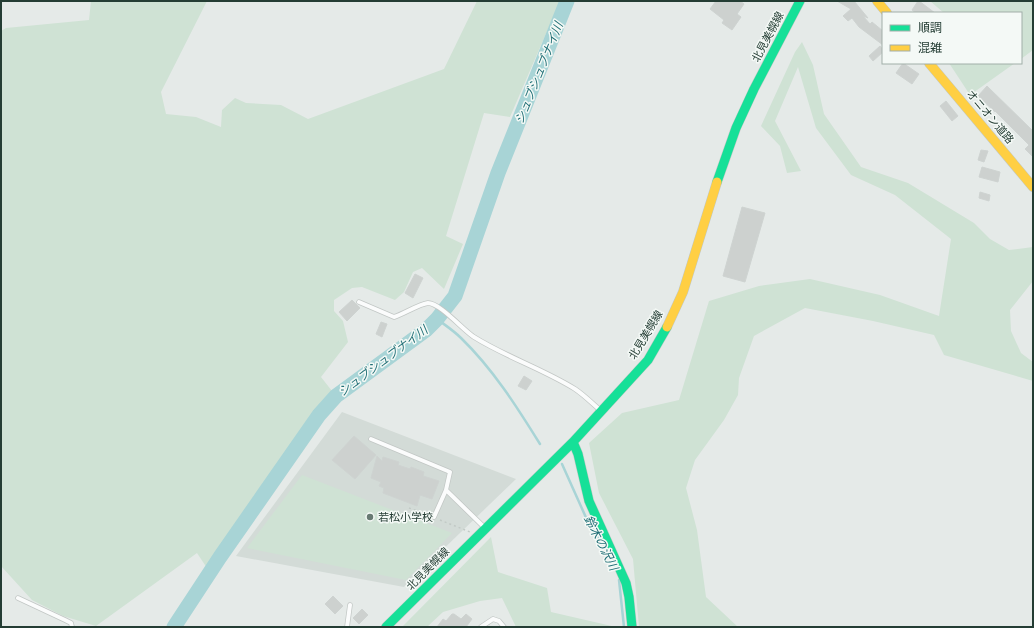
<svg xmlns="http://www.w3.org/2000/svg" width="1034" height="628" font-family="'Varela Round','Noto Sans JP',sans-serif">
	<rect width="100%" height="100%" fill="#e5eae8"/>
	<!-- built -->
	<path fill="#d3dbd7" d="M342,412L516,479L404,587L236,556Z"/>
	<!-- green -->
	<path fill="#cfe2d4" d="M91,1H207L161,92L166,114L196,117L221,127L222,110L235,98L246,103L281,105L308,119L444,69L477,1H560L510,117L484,113L446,236L463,244L444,289L422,268L413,272L404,292L395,300L362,287L352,288L334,300V311L343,321L348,342L321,377L332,391L327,414L213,577L197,553L96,626L63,616L32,600L1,566V31L6,28L89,20Z
		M930,1H1033V50L1021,59V13H944Z
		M802,42L813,65L824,114L861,167L908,183L974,223L990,239L1009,250L1033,247V281L1010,310L1011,331L1021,353L1033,362V381L944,355L934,335L873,321L805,308L754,336L739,378L738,395L724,420L695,460L686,488L697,530L706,597L738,627H639L633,559L599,493L589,443L622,413L679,400L709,301L759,286L810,279L880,295L939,316L951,239L895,195L851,175L816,128L798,67L775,121L801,171L787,173L780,146L761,126L795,52Z
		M949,63H1015L970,95Z
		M302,475L452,533L406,580L247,548Z
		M491,537L498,572L547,588L551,612L616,627H516L502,598L480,601L443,612L427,627H402Z"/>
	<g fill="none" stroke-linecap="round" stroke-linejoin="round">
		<!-- stream -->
		<path stroke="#a8d4d6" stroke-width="2.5" d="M437,319C445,325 454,331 461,338C493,369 517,407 540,444
			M562,464L588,522L601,541
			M619,580L624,627"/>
		<!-- river -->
		<path stroke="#a8d4d6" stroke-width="15" d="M174,627L220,557L319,415L336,396L426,330L437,319L455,296L498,173L567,1"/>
	</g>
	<!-- building -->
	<path fill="#cdd1cf" stroke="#ced3d1" d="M716,1H740L744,4L737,14L741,17L732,30L722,23L724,20L710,9Z
		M837,1H854L868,18L863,16L870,24L872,22L883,31V45L859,27L852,18L848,21L843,16L851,9Z
		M918,1H919L935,13H916L912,10Z
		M880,46L883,50V52L873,61L869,56Z
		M903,63L919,74L912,84L896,73Z
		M987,86L1033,131V157L1025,149L1029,145L995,111V112L978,96Z
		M946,101L958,116L952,121L940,106Z
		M981,150L988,151L984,162L978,160Z
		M982,167L1000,172L998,182L979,177Z
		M980,192L990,195L989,201L979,198Z
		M742,207L765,213L745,282L723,276Z
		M415,274L423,278L413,298L405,293Z
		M352,300L360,308L347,321L339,312Z
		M381,322L387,324L382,337L376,334Z
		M524,376L532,381L526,390L518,386Z
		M354,436L376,455L355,479L332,460Z
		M377,456L382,461L383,457L399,462L398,465L410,469L411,467L424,472L423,476L439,481L432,499L420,495L417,506L383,493L384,488L379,486L381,482L371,478Z
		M333,596L343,606L335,614L325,604Z
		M362,609L368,615L359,624L353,618Z
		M452,614H454L461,619L466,614L472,619L466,627H437L443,619L446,621Z"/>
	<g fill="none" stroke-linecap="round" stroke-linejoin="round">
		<!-- lane casing -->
		<g stroke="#c2c7c5" stroke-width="5.5">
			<path id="lane" d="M359,302L394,317C404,314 419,304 428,303C440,303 463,330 474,337C506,357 543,369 575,389C584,395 592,403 600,410
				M371,439L450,472L446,490L485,528
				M434,517L446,490
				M18,598L65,620L71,623L72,627
				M347,627L350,605
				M481,627L493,619L499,621L504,627"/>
		</g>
		<!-- fast casing -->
		<g stroke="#c1c8c5" stroke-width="10">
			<path id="fast" d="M717,182L736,128L754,89L800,1
				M573,442L578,454L589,501L626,583L629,597L632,627
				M386,627L573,442L648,360L667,327"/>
		</g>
		<!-- slow casing -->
		<g stroke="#c1c8c5" stroke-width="10">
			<path id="slow" d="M877,1L887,13
				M929,63L1033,187
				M667,327L683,292L717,182"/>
		</g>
		<!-- path -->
		<path stroke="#c2cac6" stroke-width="1.5" stroke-dasharray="2 3" stroke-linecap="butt" d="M409,508L429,515
			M440,520L470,532"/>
		<!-- lane -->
		<use href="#lane" stroke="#fbfcfc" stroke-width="4"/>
		<!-- fast -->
		<use href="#fast" stroke="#16e098" stroke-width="9"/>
		<!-- slow -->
		<use href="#slow" stroke="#ffcf43" stroke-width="9"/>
	</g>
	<!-- markers -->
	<circle fill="#687a73" stroke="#f4f9f6" stroke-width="1.5" cx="370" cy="517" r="4"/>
	<g text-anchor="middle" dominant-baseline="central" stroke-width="3" stroke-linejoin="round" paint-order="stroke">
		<!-- street labels -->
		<g font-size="11" fill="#243d34" stroke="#f4f9f6">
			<text transform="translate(768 37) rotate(-62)">北見美幌線</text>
			<text transform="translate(990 117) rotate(50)">オニオン道路</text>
			<text transform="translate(646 335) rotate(-59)">北見美幌線</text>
			<text transform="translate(428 569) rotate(-45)">北見美幌線</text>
		</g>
		<!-- poi labels -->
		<g font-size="11" fill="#243d34" stroke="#f4f9f6" text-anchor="start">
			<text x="378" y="517">若松小学校</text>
		</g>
		<!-- water labels -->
		<g font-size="12" font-style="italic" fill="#206f76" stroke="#f4f9f6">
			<text transform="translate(539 73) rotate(-68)">シュブシュブナイ川</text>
			<text transform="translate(383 361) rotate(-37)">シュブシュブナイ川</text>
			<text transform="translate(601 543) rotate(63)">鈴木の沢川</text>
		</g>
	</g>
	<!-- border -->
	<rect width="1034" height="628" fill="none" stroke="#243d34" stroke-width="4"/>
	<!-- legend -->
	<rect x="882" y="12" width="140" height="52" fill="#f4f9f6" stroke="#a1aea8"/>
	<rect x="890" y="25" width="20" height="6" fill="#16e098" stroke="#a1aea8"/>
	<text x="918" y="32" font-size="12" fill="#243d34">順調</text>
	<rect x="890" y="45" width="20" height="6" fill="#ffcf43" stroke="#a1aea8"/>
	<text x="918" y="52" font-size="12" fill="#243d34">混雑</text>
</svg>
